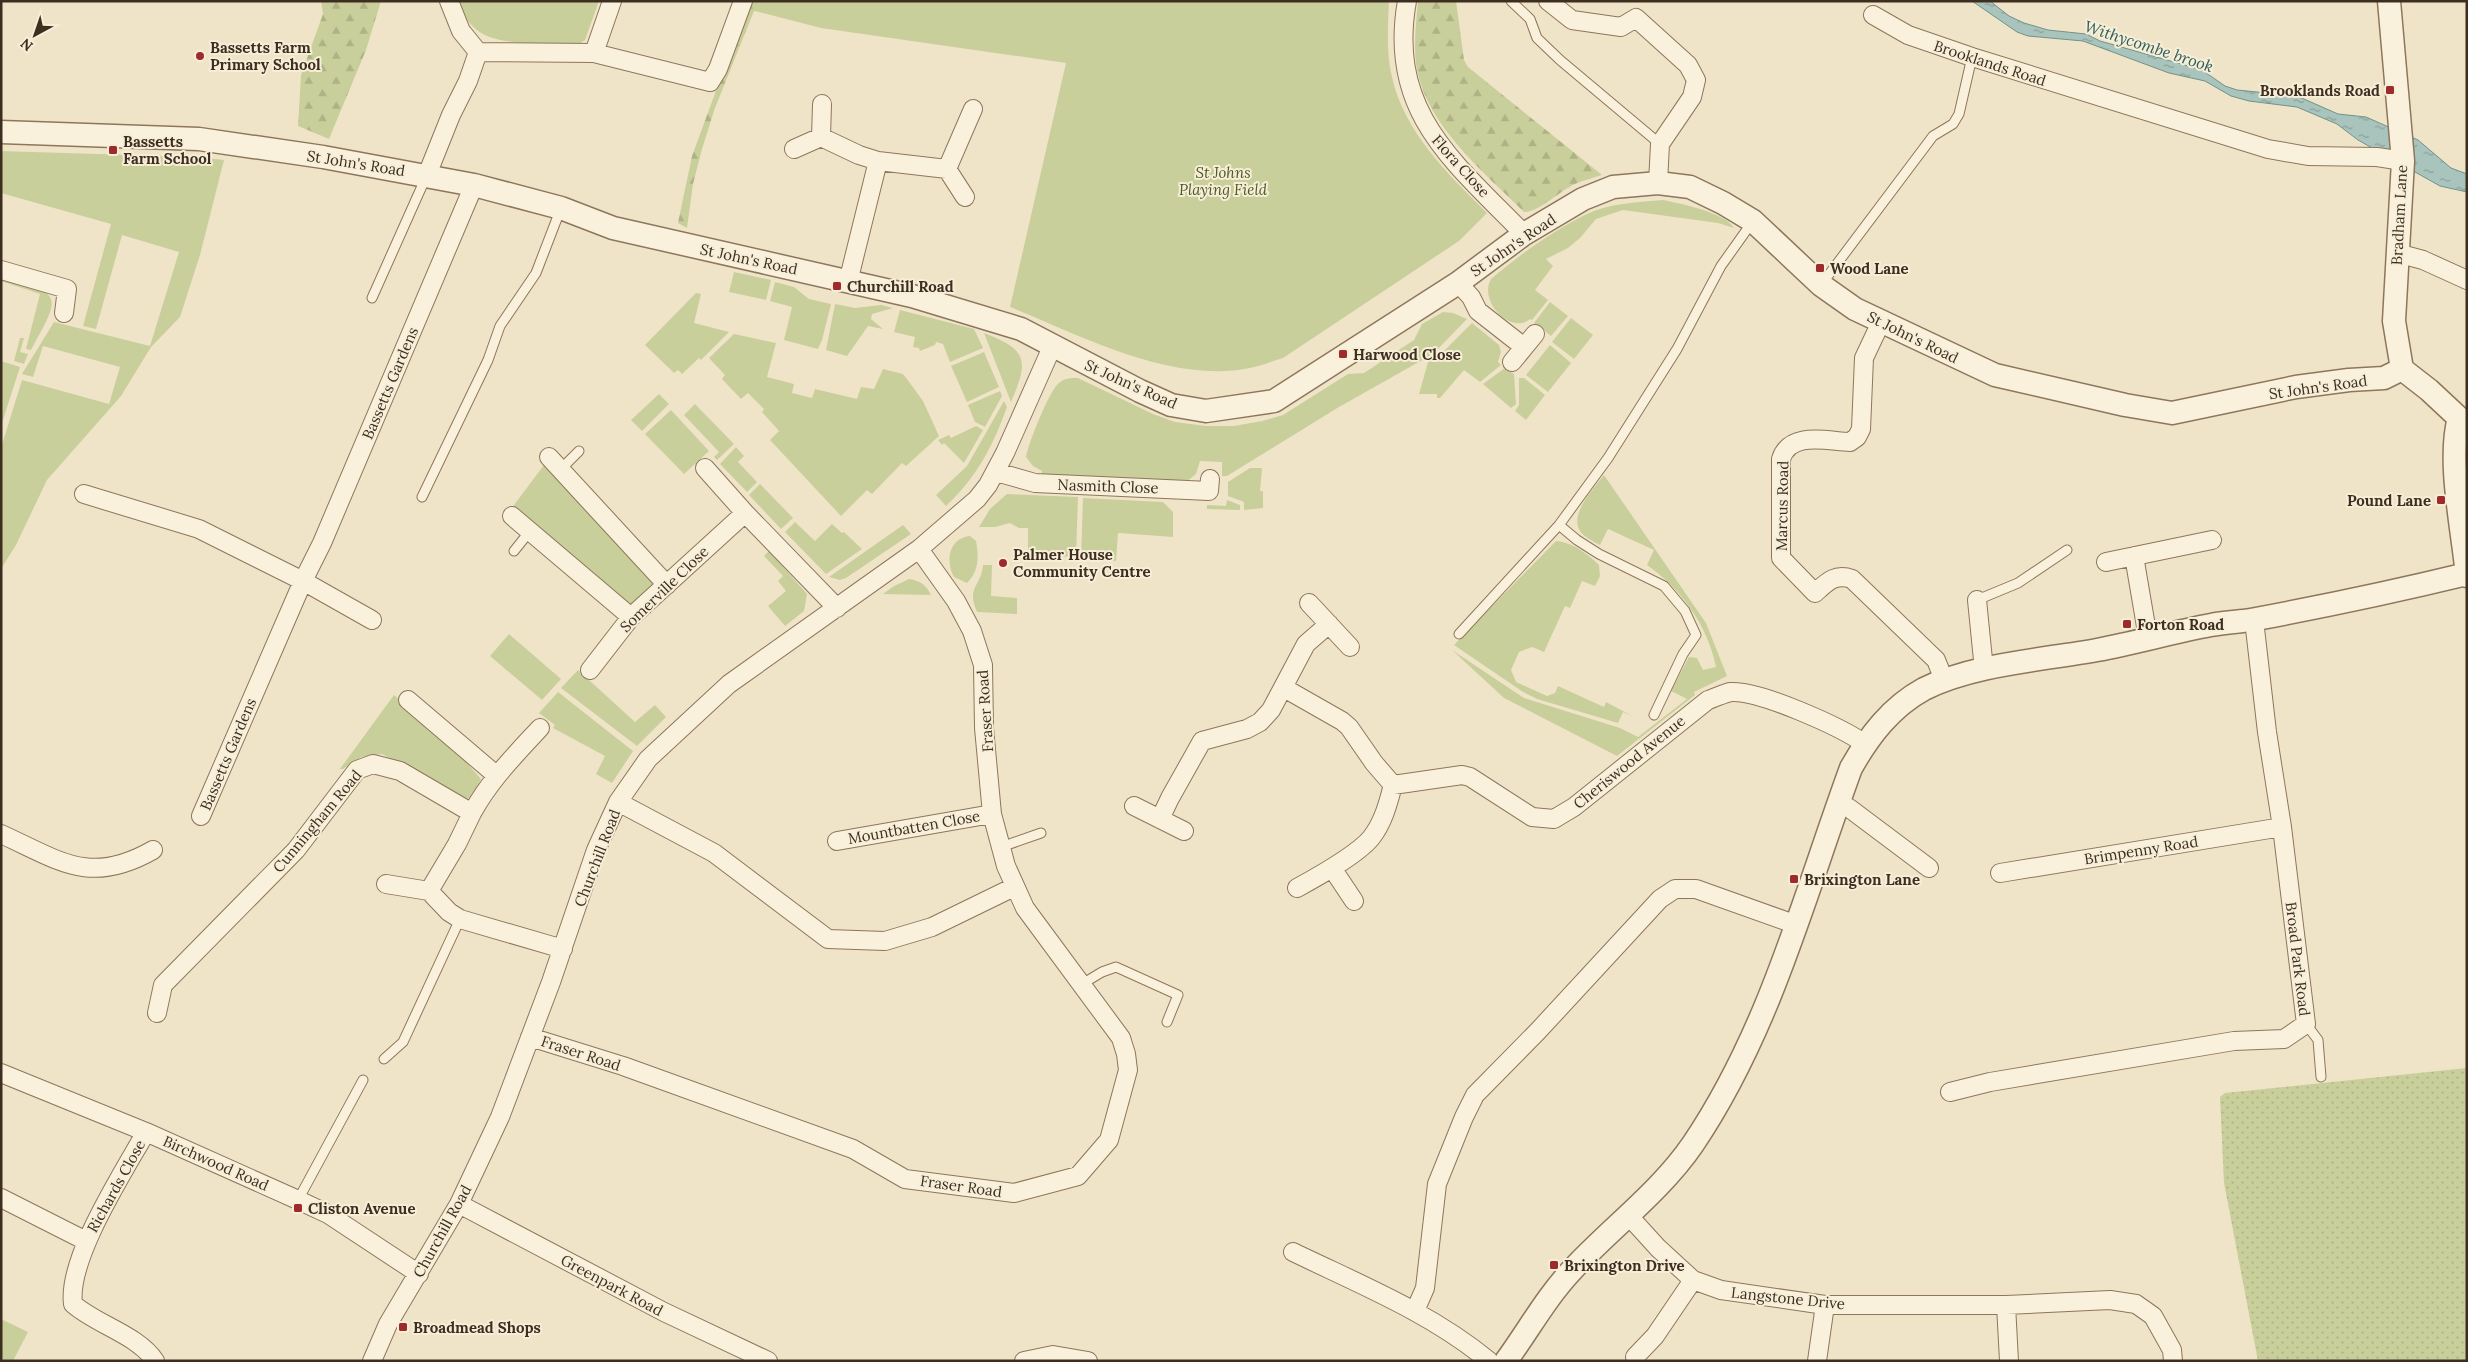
<svg xmlns="http://www.w3.org/2000/svg" width="2468" height="1362" font-family="Lora,serif">
	<defs>
		<pattern id="forest-firs" width="22" height="20" patternUnits="userSpaceOnUse" patternTransform="scale(1.25)"><rect width="22" height="20" fill="#c9cf9b"/><path d="M5 1l3.5 6h-7zM16 11l3.5 6h-7z" fill="#aeb285"/></pattern>
		<pattern id="garden-dots" width="8" height="8" patternUnits="userSpaceOnUse" patternTransform="scale(1.25)"><rect width="8" height="8" fill="#c9cf9b"/><path d="M2 2h.1M6 6h.1" fill="none" stroke="#aeb285" stroke-width="1.8" stroke-linecap="round"/></pattern>
		<pattern id="water-ripples" width="26" height="14" patternUnits="userSpaceOnUse" patternTransform="scale(1.25)"><rect width="26" height="14" fill="#a9c4bc"/><path d="M2 4q2-2 4 0t4 0M15 11q2-2 4 0t4 0" fill="none" stroke="#8ba098"/></pattern>
	</defs>
	<rect width="100%" height="100%" fill="#f0e4c8"/>
	<!-- green -->
	<path fill="#c9cf9b" d="M456,1H599L585,40L577,45C550,43 497,47 477,30C468,23 461,11 456,1Z
		M751,1H1389C1388,26 1386,53 1392,77C1404,132 1449,175 1487,213L1459,241L1283,358C1272,361 1261,366 1250,368C1171,384 1082,336 1010,307L1066,63L821,28L747,9Z
		M1,151L196,157L224,160L200,255L180,317L151,347L121,396L47,480L16,545L1,569V448L22,380L109,404L120,367L43,346L33,377L22,374L54,322L150,346L179,252L122,235L96,329L83,326L111,224L1,193Z
		M1663,200C1682,204 1724,212 1734,228L1718,223L1623,210L1596,219L1580,238L1568,248L1546,259L1553,266L1535,290L1548,300L1532,320L1530,319C1512,335 1478,302 1491,279C1519,255 1554,230 1587,214C1610,203 1638,202 1663,200Z
		M734,272L771,280L766,300L729,292Z
		M1,276C63,295 62,293 31,350L26,349L40,294L1,281Z
		M775,282L794,287L809,299L831,304L822,340L818,349L784,340L792,307L770,301Z
		M696,293L701,294L694,323L729,332L701,360L699,358L682,374L678,370L674,373L645,345Z
		M1550,302L1568,316L1551,336L1534,323Z
		M835,304L855,308L881,305L893,308L872,314L871,319L883,329L868,326L847,356L826,350Z
		M900,310L974,329L983,348L950,362L943,344L936,342L935,345L920,351L919,348L913,347L915,337L894,332Z
		M1443,312L1453,313L1467,319L1433,354L1339,407L1227,476H1222V462L1200,461L1196,474L1186,482L1042,476V471L1033,466L1026,457C1028,444 1050,389 1059,383C1065,378 1070,378 1078,378L1153,414L1175,422L1206,426H1234L1262,421L1283,415L1348,374L1364,373L1414,340L1422,324Z
		M1571,318L1593,335L1574,359L1552,342Z
		M1472,323L1499,345L1501,352L1498,362L1501,365L1480,382L1464,370L1440,398H1437V394H1419L1428,362L1438,357Z
		M984,333C1028,350 1029,360 1011,402Z
		M734,334L776,343L767,377L794,384L792,393L812,398L815,389L857,399L861,387L874,389L883,369L903,374L907,379L923,401L939,436L906,466L902,463L872,494L867,490L841,516L770,440L779,431L762,412L764,409L748,393L741,399L722,379L725,375L709,358Z
		M20,338H24L20,352L28,354L24,364L14,361Z
		M1550,345L1571,363L1548,392L1526,375Z
		M984,352L999,387L967,402L951,366Z
		M1,361L20,367L1,426Z
		M1505,368L1514,374L1516,404L1511,408L1483,384Z
		M1519,378H1524L1545,395L1526,420L1515,411L1519,405Z
		M1000,391L1002,396L985,427L975,422L968,405Z
		M659,394L669,404L642,431L631,420Z
		M1004,401L1007,407L1004,415C991,450 974,480 946,506L936,495L967,466Z
		M695,404L734,444L717,460L714,457L719,452L684,415Z
		M671,410L709,451L684,474L645,434Z
		M976,426L983,430L964,463L944,443L942,445L938,440L949,435L951,438Z
		M736,447L744,456L738,462L757,482L747,492L720,464Z
		M544,465L652,581V587L635,604L629,606L511,509Z
		M1250,468H1262L1260,491H1263V508L1244,510V502L1228,496V482Z
		M1604,475L1706,623L1727,676L1694,692L1695,695L1617,756L1504,698L1452,650L1524,698L1620,728L1638,737L1687,699L1671,691L1689,657L1697,658L1703,670L1716,667C1708,626 1681,589 1647,565L1654,550L1608,529L1600,545C1594,542 1584,537 1580,531C1569,514 1594,488 1604,475Z
		M760,484L793,518L781,529L749,495Z
		M1007,494L1078,497L1076,557L1028,555V528H1019L1010,523L995,527H979L990,509Z
		M1083,498L1163,502L1173,512V537L1118,533L1116,561L1081,559Z
		M1227,500L1240,505V510L1207,509V505L1226,506Z
		M795,522L815,541L832,524L842,533L844,532L862,549L826,574L785,532Z
		M903,525L911,534L846,578L840,580L829,577Z
		M970,536L976,541C979,556 979,572 967,583L954,577C945,561 949,538 970,536Z
		M1556,541C1572,542 1588,554 1599,565L1600,576L1595,586L1582,581L1570,608L1565,606L1544,652L1532,647L1519,652L1511,670L1516,682L1547,696L1555,693L1558,686L1604,707L1606,702L1634,717L1623,712L1618,723L1537,699L1523,692L1454,645Z
		M769,551L807,594L804,611L785,626L768,606L786,591L778,581L783,576L764,556Z
		M983,565H992L991,596L1017,598V614L977,612C966,587 981,587 983,565Z
		M909,579C921,581 926,585 931,595L883,594L894,586Z
		M509,634L561,679L542,700L490,656Z
		M578,670L635,722L655,705L666,717L637,746L561,688Z
		M558,692L633,751L612,783L596,774L605,756L553,728L555,725L539,713Z
		M394,695L464,760L481,779L473,796L467,799L458,796L382,754L361,757L343,769H340Z
		M1,1319L28,1332L13,1361H1Z"/>
	<!-- forest -->
	<path fill="url(#forest-firs)" d="M321,1H381L366,50L329,139L298,126L301,75L323,14Z
		M749,1H760L754,11L715,108L702,149L693,184L687,228L678,223L692,156Z
		M1418,1H1456L1464,60L1468,67L1602,175C1593,178 1584,180 1575,184C1561,190 1538,213 1524,212C1485,173 1428,127 1417,70C1413,47 1416,24 1418,1Z"/>
	<!-- garden -->
	<path fill="url(#garden-dots)" d="M2467,1068V1361H2258L2224,1183L2220,1097L2225,1093Z"/>
	<!-- water -->
	<path fill="url(#water-ripples)" stroke="#6f938a" d="M1972,1H1990L2009,16L2024,23L2048,30L2086,34L2100,41L2202,70L2225,86L2237,90L2277,94L2288,92L2338,114L2366,117L2418,140L2451,168L2467,174V192L2440,186L2358,140L2337,124L2297,107L2249,101L2231,96L2205,81L2169,73L2083,41L2028,36L2017,32Z"/>
	<g fill="none" stroke-linecap="round" stroke-linejoin="round">
		<!-- service casing -->
		<g stroke="#8d765c" stroke-width="11">
			<path id="service" d="M1511,1L1530,19L1537,38L1560,60L1660,144
				M1821,285L1933,136L1953,124L1959,114L1972,57
				M372,298L426,177
				M561,469L579,451
				M422,497L488,360L500,326L536,273L561,208
				M514,551L530,531
				M1977,600L2018,583L2067,550
				M1459,634L1559,525
				M1654,715L1683,654L1696,635L1685,611L1664,586L1599,554L1577,540L1559,525L1608,458L1677,349L1721,266L1753,221
				M1001,847L1041,833
				M1082,984L1102,972L1116,967L1178,995L1167,1022
				M2306,1024L2318,1040L2321,1077
				M384,1059L403,1042L460,919
				M298,1200L363,1080"/>
		</g>
		<!-- minor casing -->
		<g stroke="#8d765c" stroke-width="20">
			<path id="minor" d="M449,1L461,31L478,52
				M1407,1C1387,112 1454,162 1524,234
				M1548,1L1572,20L1621,27L1636,18L1688,65L1696,80L1692,97L1660,144L1658,183
				M1873,15L1908,35L1972,57L2268,149L2308,156L2377,157L2403,161
				M594,53L612,1
				M822,104L821,137L859,155L878,161
				M794,149L821,137
				M947,169L965,197
				M427,175L451,115L468,81L478,52L594,53L710,82L718,69L743,1
				M2397,253L2423,260L2467,280
				M1,270L67,289L64,313
				M848,282L878,161L947,169L973,109
				M1458,283L1471,297L1478,311L1524,347
				M1881,322L1864,358L1861,429L1857,437L1850,442C1826,441 1790,431 1781,459V558L1815,593C1827,582 1835,573 1852,579L1936,660L1944,680
				M1512,362L1535,334
				M549,457L667,585
				M705,468L745,513L837,608
				M996,472L1035,483L1209,491L1210,479
				M84,494L199,529L303,581L372,620
				M512,516L631,617
				M2134,556L2148,638
				M2106,562L2212,540
				M1977,600L1984,670
				M1309,603L1350,647
				M590,670L631,617L745,513
				M1284,688L1342,721L1349,727L1374,763L1393,785L1462,775L1470,777L1532,817L1554,819L1574,807L1708,700C1715,698 1724,693 1731,692C1759,690 1841,727 1865,744
				M408,700L496,775
				M618,802L714,853L828,939L885,941L932,927L1014,887
				M1838,803L1849,808L1929,868
				M1134,806L1184,831
				M472,813C490,780 515,755 540,728
				M201,816L303,581L322,543L474,185
				M1160,819L1170,798L1202,741L1247,729L1260,722L1271,710L1306,644L1329,624
				M1,834C60,861 90,886 153,850
				M837,841L992,814
				M1332,868L1354,901
				M2000,873L2282,827
				M386,884L429,891
				M1297,888C1317,877 1357,855 1371,838C1383,823 1388,804 1393,785
				M157,1013L163,985L296,850L357,770L373,764L400,771L472,813L457,844L429,891L449,912L460,919L563,949
				M530,1037L623,1066L853,1149L905,1179L1014,1193L1078,1176L1109,1140L1128,1070L1126,1054L1121,1038L1025,908L1006,866L992,814L984,728L983,665L972,631L956,601L919,549
				M1,1073L146,1132L298,1200L328,1214L419,1274
				M1950,1092L1990,1082L2234,1041L2284,1039L2306,1024L2282,827L2267,732L2254,620
				M146,1132C123,1173 67,1259 73,1304C97,1325 138,1335 155,1361
				M1,1198L86,1241
				M459,1204L664,1312L768,1361
				M1628,1215L1658,1248L1693,1280L1721,1290L1825,1305H2006L2110,1300L2136,1304L2153,1316L2172,1350L2173,1361
				M1293,1252C1361,1285 1431,1313 1489,1361
				M2006,1305L2009,1361
				M1415,1311L1425,1288L1437,1184L1464,1117L1475,1095L1538,1031L1660,899L1675,889H1696L1797,925
				M1635,1357L1655,1336L1693,1280
				M372,1361L388,1324L459,1204L500,1117L551,982L596,850L618,802L648,759L729,684L919,549L977,499L988,485L1005,453L1052,347
				M1024,1361L1053,1355L1088,1361
				M1817,1361L1825,1305"/>
		</g>
		<!-- tertiary casing -->
		<g stroke="#8d765c" stroke-width="25">
			<path id="tertiary" d="M2389,1L2403,161L2394,321L2402,369
				M1,132L199,139L323,157L474,185L561,208L613,228L912,296L1021,329L1140,391L1171,405L1206,411L1274,401L1458,283L1524,234L1583,199L1613,187L1658,183L1690,187L1723,203L1753,221L1821,285L1855,309L1995,375L2125,405L2172,413L2296,387L2349,380L2384,378L2402,369
				M2402,369L2429,390L2459,418C2447,461 2463,531 2467,576
				M1506,1361C1528,1331 1547,1296 1573,1269C1611,1228 1661,1191 1693,1144C1770,1030 1804,896 1851,768C1869,736 1891,707 1924,689C1973,664 2043,660 2097,650C2135,643 2173,632 2211,625C2226,622 2241,622 2256,619C2326,606 2397,591 2467,574"/>
		</g>
		<!-- service -->
		<use href="#service" stroke="#faf1dc" stroke-width="9"/>
		<!-- minor -->
		<use href="#minor" stroke="#faf1dc" stroke-width="18"/>
		<!-- tertiary -->
		<use href="#tertiary" stroke="#faf1dc" stroke-width="22"/>
	</g>
	<!-- markers -->
	<g fill="#9e2a2b" stroke="#f7eed8" stroke-width="2">
		<circle cx="200" cy="56" r="5"/>
		<rect x="2385" y="85" width="10" height="10" rx="2.5"/>
		<rect x="108" y="145" width="10" height="10" rx="2.5"/>
		<rect x="1815" y="263" width="10" height="10" rx="2.5"/>
		<rect x="832" y="281" width="10" height="10" rx="2.5"/>
		<rect x="1338" y="349" width="10" height="10" rx="2.5"/>
		<rect x="2436" y="495" width="10" height="10" rx="2.5"/>
		<circle cx="1003" cy="563" r="5"/>
		<rect x="2122" y="619" width="10" height="10" rx="2.5"/>
		<rect x="1789" y="874" width="10" height="10" rx="2.5"/>
		<rect x="293" y="1203" width="10" height="10" rx="2.5"/>
		<rect x="1549" y="1260" width="10" height="10" rx="2.5"/>
		<rect x="398" y="1322" width="10" height="10" rx="2.5"/>
	</g>
	<g text-anchor="middle" dominant-baseline="central" stroke-width="4" stroke-linejoin="round" paint-order="stroke">
		<!-- poi labels -->
		<g font-size="15" font-weight="bold" fill="#3d2e20" stroke="#f7eed8" text-anchor="start">
			<text x="210" y="47">Bassetts Farm<tspan x="210" dy="17">Primary School</tspan></text>
			<text x="2380" y="90" text-anchor="end">Brooklands Road</text>
			<text x="123" y="141">Bassetts<tspan x="123" dy="17">Farm School</tspan></text>
			<text x="1830" y="268">Wood Lane</text>
			<text x="847" y="286">Churchill Road</text>
			<text x="1353" y="354">Harwood Close</text>
			<text x="2431" y="500" text-anchor="end">Pound Lane</text>
			<text x="1013" y="554">Palmer House<tspan x="1013" dy="17">Community Centre</tspan></text>
			<text x="2137" y="624">Forton Road</text>
			<text x="1804" y="879">Brixington Lane</text>
			<text x="308" y="1208">Cliston Avenue</text>
			<text x="1564" y="1265">Brixington Drive</text>
			<text x="413" y="1327">Broadmead Shops</text>
		</g>
		<!-- street labels -->
		<g font-size="15" fill="#3d2e20" stroke="#f7eed8">
			<text transform="translate(1990 63) rotate(18)">Brooklands Road</text>
			<text transform="translate(356 163) rotate(9)">St John's Road</text>
			<text transform="translate(1461 166) rotate(48)">Flora Close</text>
			<text transform="translate(2399 215) rotate(-87)">Bradham Lane</text>
			<text transform="translate(1513 245) rotate(-34)">St John's Road</text>
			<text transform="translate(749 259) rotate(12)">St John's Road</text>
			<text transform="translate(1913 337) rotate(26)">St John's Road</text>
			<text transform="translate(390 383) rotate(-67)">Bassetts Gardens</text>
			<text transform="translate(1131 384) rotate(24)">St John's Road</text>
			<text transform="translate(2318 387) rotate(-8)">St John's Road</text>
			<text transform="translate(1108 486) rotate(2)">Nasmith Close</text>
			<text transform="translate(1782 506) rotate(-89)">Marcus Road</text>
			<text transform="translate(664 589) rotate(-44)">Somerville Close</text>
			<text transform="translate(985 711) rotate(-94)">Fraser Road</text>
			<text transform="translate(228 754) rotate(-67)">Bassetts Gardens</text>
			<text transform="translate(1629 762) rotate(-39)">Cheriswood Avenue</text>
			<text transform="translate(317 821) rotate(-50)">Cunningham Road</text>
			<text transform="translate(914 827) rotate(-10)">Mountbatten Close</text>
			<text transform="translate(2141 850) rotate(-9)">Brimpenny Road</text>
			<text transform="translate(597 858) rotate(-69)">Churchill Road</text>
			<text transform="translate(2298 959) rotate(83)">Broad Park Road</text>
			<text transform="translate(581 1053) rotate(18)">Fraser Road</text>
			<text transform="translate(216 1163) rotate(24)">Birchwood Road</text>
			<text transform="translate(116 1186) rotate(-61)">Richards Close</text>
			<text transform="translate(961 1186) rotate(8)">Fraser Road</text>
			<text transform="translate(442 1231) rotate(-61)">Churchill Road</text>
			<text transform="translate(612 1285) rotate(28)">Greenpark Road</text>
			<text transform="translate(1788 1298) rotate(6)">Langstone Drive</text>
		</g>
		<!-- park labels -->
		<g font-size="15" font-style="italic" fill="#4d5a26" stroke="#f7eed8">
			<text x="1223" y="172">St Johns<tspan x="1223" dy="17">Playing Field</tspan></text>
		</g>
		<!-- water labels -->
		<g font-size="16" font-style="italic" fill="#2f5d5a" stroke="#f7eed8">
			<text transform="translate(2149 46) rotate(18)">Withycombe brook</text>
		</g>
	</g>
	<!-- border -->
	<rect width="2468" height="1362" fill="none" stroke="#3d2e20" stroke-width="5"/>
	<!-- north arrow -->
	<g transform="translate(35 35) rotate(220)" stroke="#f7eed8" stroke-width="4" paint-order="stroke">
	<path d="M0-4L9 19L0 12L-9 19Z" fill="#3d2e20"/>
	<text y="-8" font-size="14" font-weight="bold" text-anchor="middle" fill="#3d2e20">N</text>
	</g>
</svg>
